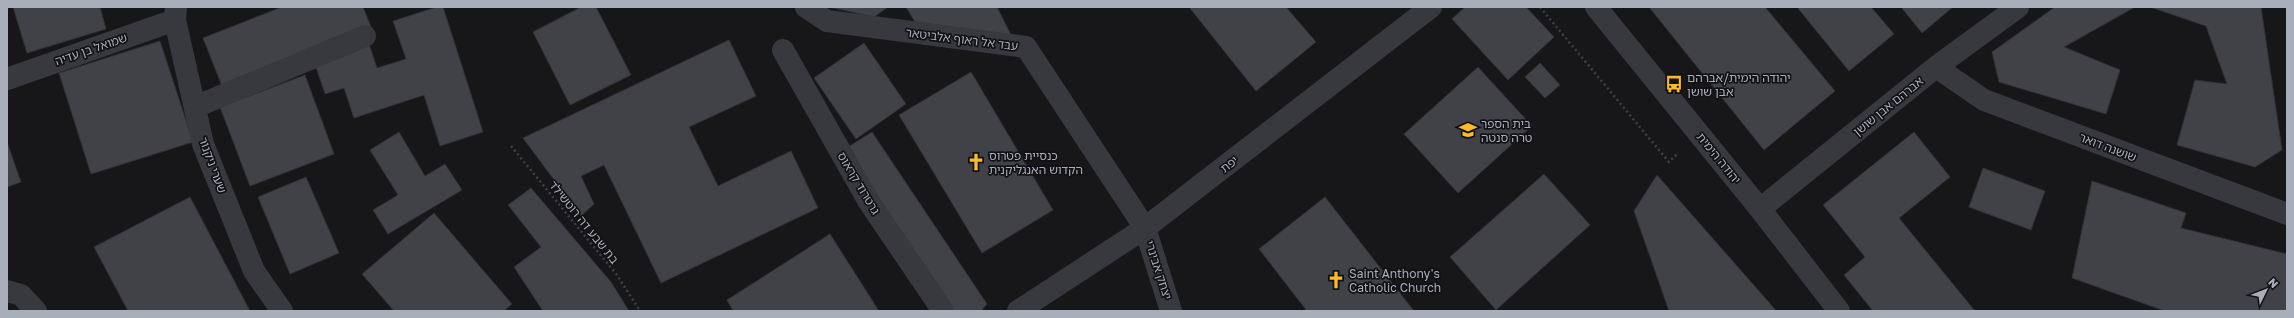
<svg xmlns="http://www.w3.org/2000/svg" width="2294" height="318" font-family="'Golos Text','Noto Sans Hebrew',sans-serif">
	<rect width="100%" height="100%" fill="#17171a"/>
	<!-- building -->
	<path fill="#414247" stroke="#313136" d="M13,7H100L106,29L27,53Z
		M282,7H363L371,27L222,86L203,38Z
		M437,7H443L483,132L440,146L424,95L354,118L344,88L325,94L314,61L369,44L377,68L406,59L393,21Z
		M581,7H596L631,75L570,105L533,32Z
		M829,7H888L874,17Z
		M906,7H997L1011,35L915,22Z
		M1189,7H1286L1316,42L1256,91Z
		M1465,7H1526L1554,37L1508,80L1452,19Z
		M1649,7H1765L1835,91L1764,150Z
		M1797,7H1871L1894,34L1849,71Z
		M1901,7H1953L1922,33Z
		M2055,7H2135L2064,47L2120,70L2106,114L1999,82L1992,52Z
		M2150,7H2261L2282,150L2255,167L2177,145L2195,80L2227,84L2206,26Z
		M729,40L756,96L689,127L718,186L791,151L818,208L661,283L604,165L581,176L594,204L581,216L523,138Z
		M160,41L193,142L91,174L59,73Z
		M864,43L906,104L856,139L814,78Z
		M1540,63L1560,85L1545,98L1525,77Z
		M1478,67L1532,126L1458,193L1404,134Z
		M971,72L1053,210L982,253L899,115Z
		M305,75L334,154L250,186L220,107Z
		M399,132L425,176L445,164L462,190L388,234L373,210L398,195L370,150Z
		M872,132L987,304L981,311H950L845,149Z
		M1914,132L1950,177L1899,218L1975,311H1873L1844,275L1865,257L1823,205Z
		M7,142L21,182L7,187Z
		M1983,168L2045,191L2031,230L1969,207Z
		M1544,174L1590,225L1496,310L1450,257Z
		M1657,175L1773,307L1776,311H1669L1634,211Z
		M306,177L339,253L290,274L258,197Z
		M2092,181L2186,213L2181,228L2287,254V311H2165L2072,278Z
		M531,188L611,282L629,311H543L514,267L541,247L508,205Z
		M190,197L250,311H128L94,247Z
		M1325,197L1414,311H1307L1259,249Z
		M434,213L512,304L504,311H394L362,274Z
		M830,234L879,311H733L727,300Z"/>
	<g fill="none" stroke-linecap="round" stroke-linejoin="round">
		<!-- path -->
		<path stroke="#3e4046" stroke-width="2.5" stroke-dasharray="2 3" stroke-linecap="butt" d="M1540,7L1669,162L1678,153
			M511,146L617,275L640,311"/>
		<!-- minor -->
		<path stroke="#38393f" stroke-width="22" d="M176,7L175,20L203,144L254,271L282,311
			M806,7L827,21L1026,47L1145,228L1171,311
			M1596,7L1760,209L1839,311
			M783,50L869,202L943,311
			M1936,67L1984,100L2287,214
			M7,79L175,20
			M195,107L365,36
			M1760,209L1936,67L2018,7
			M7,291L21,295L36,311
			M1018,311L1145,228L1431,7"/>
	</g>
	<!-- icons -->
	<defs>
		<g id="bus-bare" transform="scale(1.38)"><path d="M-5-6H5V4H4V6H2V4H-2V6H-4V4H-5ZM-3.5-4V0h7V-4ZM-3.5 1.2v1.5H-2V1.2ZM2 1.2v1.5H3.5V1.2Z" fill="#ffb92a" stroke="#121215" stroke-width="2.5" paint-order="stroke"/></g>
		<g id="school-bare" transform="scale(1.38)"><path d="M0-5L7-2L0 1L-7-2ZM-4 1L0 2.5L4 1V4Q0 6-4 4Z" fill="#ffb92a" stroke="#121215" stroke-width="2.5" paint-order="stroke"/></g>
		<g id="church-bare" transform="scale(1.38)"><path d="M-1.2-6h2.4v3.5h3.3v2.4h-3.3V6h-2.4V-.1h-3.3v-2.4h3.3Z" fill="#ffb92a" stroke="#121215" stroke-width="2.5" paint-order="stroke"/></g>
	</defs>
	<g fill-rule="evenodd">
		<use href="#bus-bare" x="1674" y="84"/>
		<use href="#school-bare" x="1468" y="130"/>
		<use href="#church-bare" x="976" y="162"/>
		<use href="#church-bare" x="1336" y="280"/>
	</g>
	<g text-anchor="middle" dominant-baseline="central" stroke-width="3.5" stroke-linejoin="round" paint-order="stroke">
		<!-- street labels -->
		<g font-size="12" fill="#a9aebb" stroke="#121215">
			<text transform="translate(962 39) rotate(7)">עבד אל ראוף אלביטאר</text>
			<text transform="translate(91 49) rotate(-19)">שמואל בן עדיה</text>
			<text transform="translate(1888 106) rotate(-39)">אברהם אבן שושן</text>
			<text transform="translate(2108 147) rotate(21)">שושנה דואר</text>
			<text transform="translate(1719 158) rotate(51)">יהודה הימית</text>
			<text transform="translate(1229 164) rotate(-38)">יפת</text>
			<text transform="translate(213 165) rotate(70)">שערי ניקנור</text>
			<text transform="translate(859 183) rotate(59)">גרטרוד קראוס</text>
			<text transform="translate(584 222) rotate(51)">בת שבע דה רוטשילד</text>
			<text transform="translate(1159 270) rotate(72)">יצחק אבינרי</text>
		</g>
		<!-- poi labels -->
		<g font-size="12" fill="#a9aebb" stroke="#121215" text-anchor="start">
			<text x="1687" y="77">יהודה הימית/אברהם<tspan x="1687" dy="14">אבן שושן</tspan></text>
			<text x="1481" y="123">בית הספר<tspan x="1481" dy="14">טרה סנטה</tspan></text>
			<text x="989" y="155">כנסיית פטרוס<tspan x="989" dy="14">הקדוש האנגליקנית</tspan></text>
			<text x="1349" y="273">Saint Anthony's<tspan x="1349" dy="14">Catholic Church</tspan></text>
		</g>
	</g>
	<!-- border -->
	<rect width="2294" height="318" fill="none" stroke="#a9aebb" stroke-width="16"/>
	<!-- north arrow -->
	<g transform="translate(2266 290) rotate(47)" stroke="#121215" stroke-width="3" paint-order="stroke">
	<path d="M0-3L7 15L0 10L-7 15Z" fill="#a9aebb"/>
	<text y="-6" font-size="11" font-weight="bold" text-anchor="middle" fill="#a9aebb">N</text>
	</g>
</svg>
